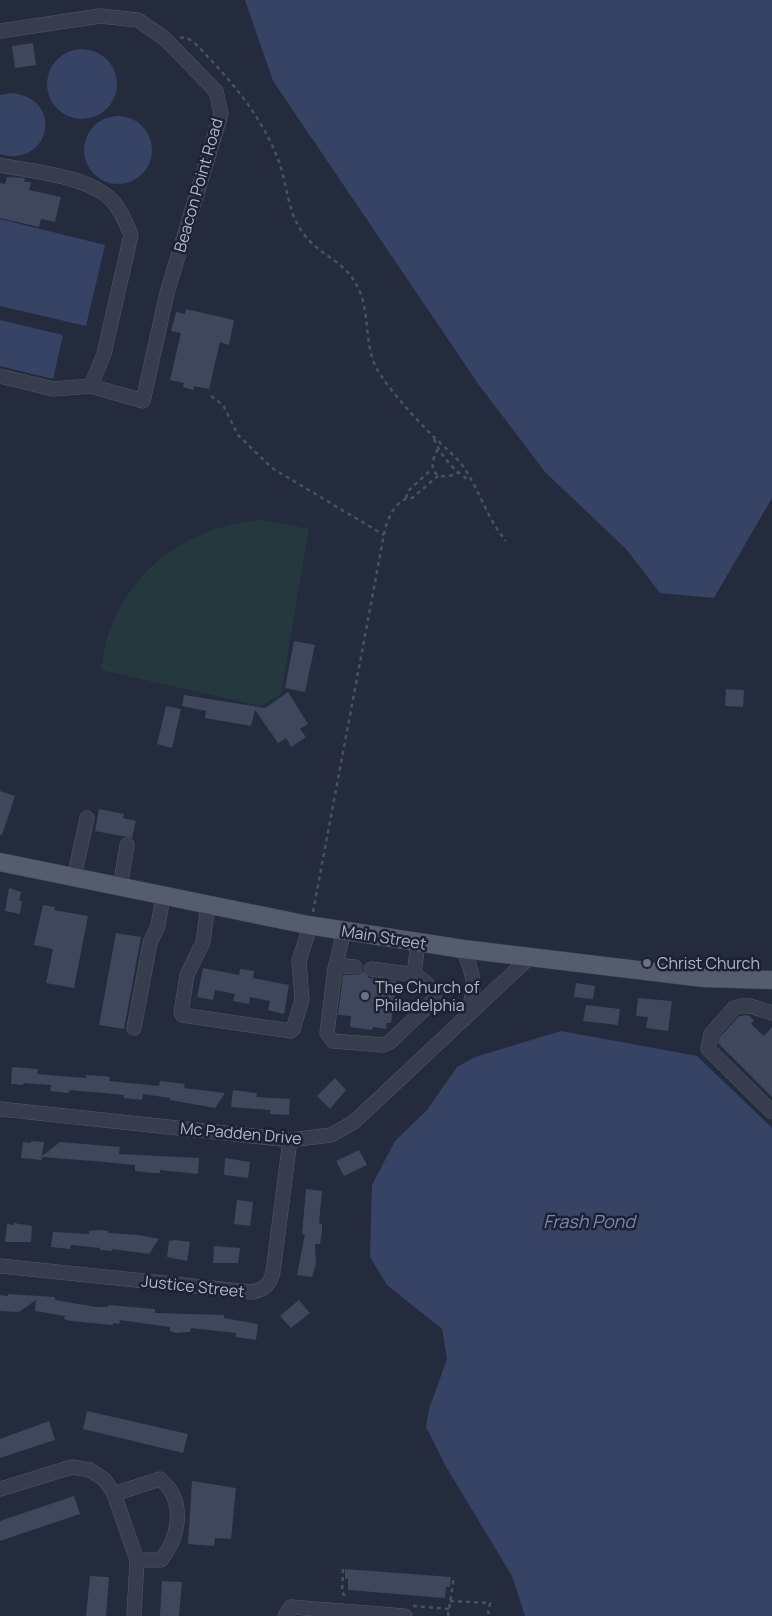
<svg xmlns="http://www.w3.org/2000/svg" width="772" height="1616" font-family="Manrope,sans-serif">
	<rect width="100%" height="100%" fill="#232b3d"/>
	<!-- green -->
	<path fill="#25383e" d="M262,520L309,529L281,694L261,706L101,670C110,584 178,526 262,520Z"/>
	<!-- water -->
	<path fill="#374364" d="M245,0H772V498L714,598L660,593L626,549L545,472L479,385L273,81Z
		M47 84a35 35 0 1 1 70 0a35 35 0 1 1-70 0Z
		M12,93C66,99 49,169 0,154V95Z
		M84 150a34 34 0 1 1 68 0a34 34 0 1 1-68 0Z
		M0,219L105,245L86,326L0,306Z
		M0,320L63,335L53,379L0,366Z
		M561,1031L697,1056L772,1128V1616H525L512,1576L445,1465L426,1427L429,1409L447,1359L442,1329L387,1285L370,1257L372,1185L395,1141L427,1110L457,1067L475,1057Z"/>
	<!-- building -->
	<path fill="#3f475d" d="M33,43L36,65L15,68L12,46Z
		M7,177L25,178L24,182H31L29,190L61,197L55,222L41,219L39,227L0,218V183L5,184Z
		M186,309L234,320L229,345L220,342L209,389L194,386L193,390L183,387L184,383L170,380L181,333L171,331L176,312L185,314Z
		M294,641L315,645L305,692L285,688Z
		M726,689L744,690L743,707L725,706Z
		M288,692L308,724L300,729L306,737L291,747L286,738L278,743L255,710L251,726L205,718L206,711L182,706L184,695L265,708Z
		M166,706L181,709L172,748L157,744Z
		M0,791L15,796L2,835H0Z
		M99,809L124,814L123,818L136,821L132,838L95,831Z
		M9,888L21,892L19,901H22L20,914L5,911Z
		M43,905L55,907L54,910L88,916L74,988L46,983L53,949L34,945Z
		M116,933L141,937L124,1029L99,1025Z
		M203,968L239,975L240,969L254,971L253,978L289,985L284,1014L268,1010L270,1001L250,997L249,1004L233,1001L235,994L215,990L213,1000L197,997Z
		M363,971L369,978L397,981L391,1023H387L386,1029L373,1027L372,1030L350,1027L351,1016L338,1015L343,975H358Z
		M576,983L595,986L593,999L574,997Z
		M638,998L672,1001L668,1031L646,1028L648,1017L636,1016Z
		M586,1005L620,1009L618,1025L583,1021Z
		M748,1015L754,1020L751,1024L764,1036L772,1027V1097L718,1043L719,1038L739,1016Z
		M12,1067L38,1069L37,1074L86,1078V1075L103,1076L110,1077L109,1081L159,1086L160,1081L185,1084L184,1088L225,1093L215,1108L170,1100V1098L143,1094L142,1100L124,1098V1095L70,1090L68,1093L50,1091L51,1085L24,1083L23,1085L11,1084Z
		M335,1078L346,1090L330,1109L317,1096Z
		M233,1090L257,1093L256,1097L290,1099L289,1115L270,1114V1110L231,1107Z
		M31,1141L44,1142L42,1156L60,1142L120,1147L119,1154L199,1158L198,1174L160,1170V1173H153L135,1171V1165L105,1162L42,1157V1160L21,1158L23,1142L31,1143Z
		M359,1150L367,1165L344,1176L336,1161Z
		M225,1158L250,1162L248,1178L224,1175Z
		M306,1189L322,1191L319,1223L322,1224V1232L320,1244H315L316,1264L312,1277L297,1275L305,1234H302Z
		M237,1200L253,1202L250,1226L234,1224Z
		M14,1223L32,1226L31,1242H5L7,1224L14,1225Z
		M100,1230L108,1231V1233L139,1235L159,1239L149,1254L112,1249V1251L100,1250V1248L71,1245L70,1249L51,1247L53,1232L89,1234V1231Z
		M175,1240L190,1242L187,1261L167,1257L169,1241Z
		M214,1246L240,1248L238,1263H213Z
		M8,1294L55,1297V1300L96,1307H108L109,1305L155,1309V1313L224,1315V1318L258,1324L256,1340L236,1337V1333L191,1328L190,1332L176,1333L170,1331V1327L120,1320L119,1324L113,1323V1325L71,1321L64,1319L65,1316L35,1311L36,1300L19,1312L0,1311V1295L8,1296Z
		M299,1300L310,1313L291,1328L280,1316Z
		M87,1411L188,1434L183,1453L83,1429Z
		M49,1421L55,1440L0,1458V1439Z
		M192,1481L236,1488L231,1539L215,1538L214,1546L188,1544Z
		M74,1496L80,1514L0,1541V1521Z
		M345,1569L451,1577L450,1587H446L445,1598L348,1590V1579H345Z
		M90,1576L109,1577L106,1616H86Z
		M162,1581L182,1582L179,1616H160Z"/>
	<g fill="none" stroke-linecap="round" stroke-linejoin="round">
		<!-- minor casing -->
		<g stroke="#525868" stroke-width="15">
			<path id="minor" d="M0,31L100,16L138,20L164,38L216,91L221,114L167,293L143,401L91,386L53,389L0,376
				M0,165C34,172 93,176 115,204C122,213 127,225 131,235L104,354L91,386
				M74,877L87,818
				M120,888L127,845
				M208,905L203,942L187,975L181,1013L182,1015L291,1031L293,1029L302,1000L299,961L310,926
				M344,931L335,968L327,1033L333,1041L383,1045L390,1042L434,1000L435,991L417,975L371,969
				M463,949C474,975 477,987 467,1014
				M336,965L355,967
				M414,975L418,942
				M772,1013L750,1006H740L734,1008L711,1034L708,1049L772,1112
				M134,1028L150,943L158,926L163,896
				M0,1109L290,1140L331,1135L354,1122L531,956
				M0,1266L251,1292C264,1290 270,1285 273,1272L290,1140
				M0,1489L72,1467L90,1470L105,1480L114,1494L137,1560L134,1616
				M114,1494L160,1479C186,1500 180,1536 161,1560H137
				M285,1616L291,1607L405,1616"/>
		</g>
		<!-- major casing -->
		<g stroke="#404656" stroke-width="19">
			<path id="major" d="M0,862L308,925L463,949L704,978L772,980"/>
		</g>
		<!-- path -->
		<path stroke="#43555b" stroke-width="2.5" stroke-dasharray="4 4" stroke-linecap="butt" d="M180,38C190,35 200,49 207,56C236,86 264,121 279,162C287,184 288,214 303,233C320,257 347,260 360,292C370,317 364,345 377,369C386,386 418,422 433,436C444,447 456,456 465,469C480,492 488,520 506,541
			M211,396L223,405L238,435L272,468L384,535
			M434,439C441,457 454,470 470,481
			M438,449C426,469 435,483 458,473
			M406,498L408,491L432,469
			M313,912L385,529C389,516 397,498 412,498L438,476
			M343,1569L342,1592L346,1598
			M450,1601L490,1603L488,1614
			M413,1606L449,1609
			M448,1616L454,1577"/>
		<!-- minor -->
		<use href="#minor" stroke="#373d4d" stroke-width="14"/>
		<!-- major -->
		<use href="#major" stroke="#555c6e" stroke-width="18"/>
	</g>
	<!-- markers -->
	<g fill="#6b7280" stroke="#1c2232" stroke-width="2">
		<circle cx="647" cy="963" r="5"/>
		<circle cx="365" cy="996" r="5"/>
	</g>
	<g text-anchor="middle" dominant-baseline="central" stroke-width="5" stroke-linejoin="round" paint-order="stroke">
		<!-- street labels -->
		<g font-size="16" fill="#b3b8c9" stroke="#1c2232">
			<text transform="translate(198 185) rotate(-74)">Beacon Point Road</text>
			<text transform="translate(384 937) rotate(9)">Main Street</text>
			<text transform="translate(241 1133) rotate(5)">Mc Padden Drive</text>
			<text transform="translate(193 1286) rotate(6)">Justice Street</text>
		</g>
		<!-- poi labels -->
		<g font-size="16" fill="#b3b8c9" stroke="#1c2232" text-anchor="start">
			<text x="657" y="963">Christ Church</text>
			<text x="375" y="987">The Church of<tspan x="375" dy="18">Philadelphia</tspan></text>
		</g>
		<!-- water labels -->
		<g font-size="18" font-style="italic" fill="#7b8ab1" stroke="#1c2232">
			<text x="589" y="1221">Frash Pond</text>
		</g>
	</g>
</svg>
